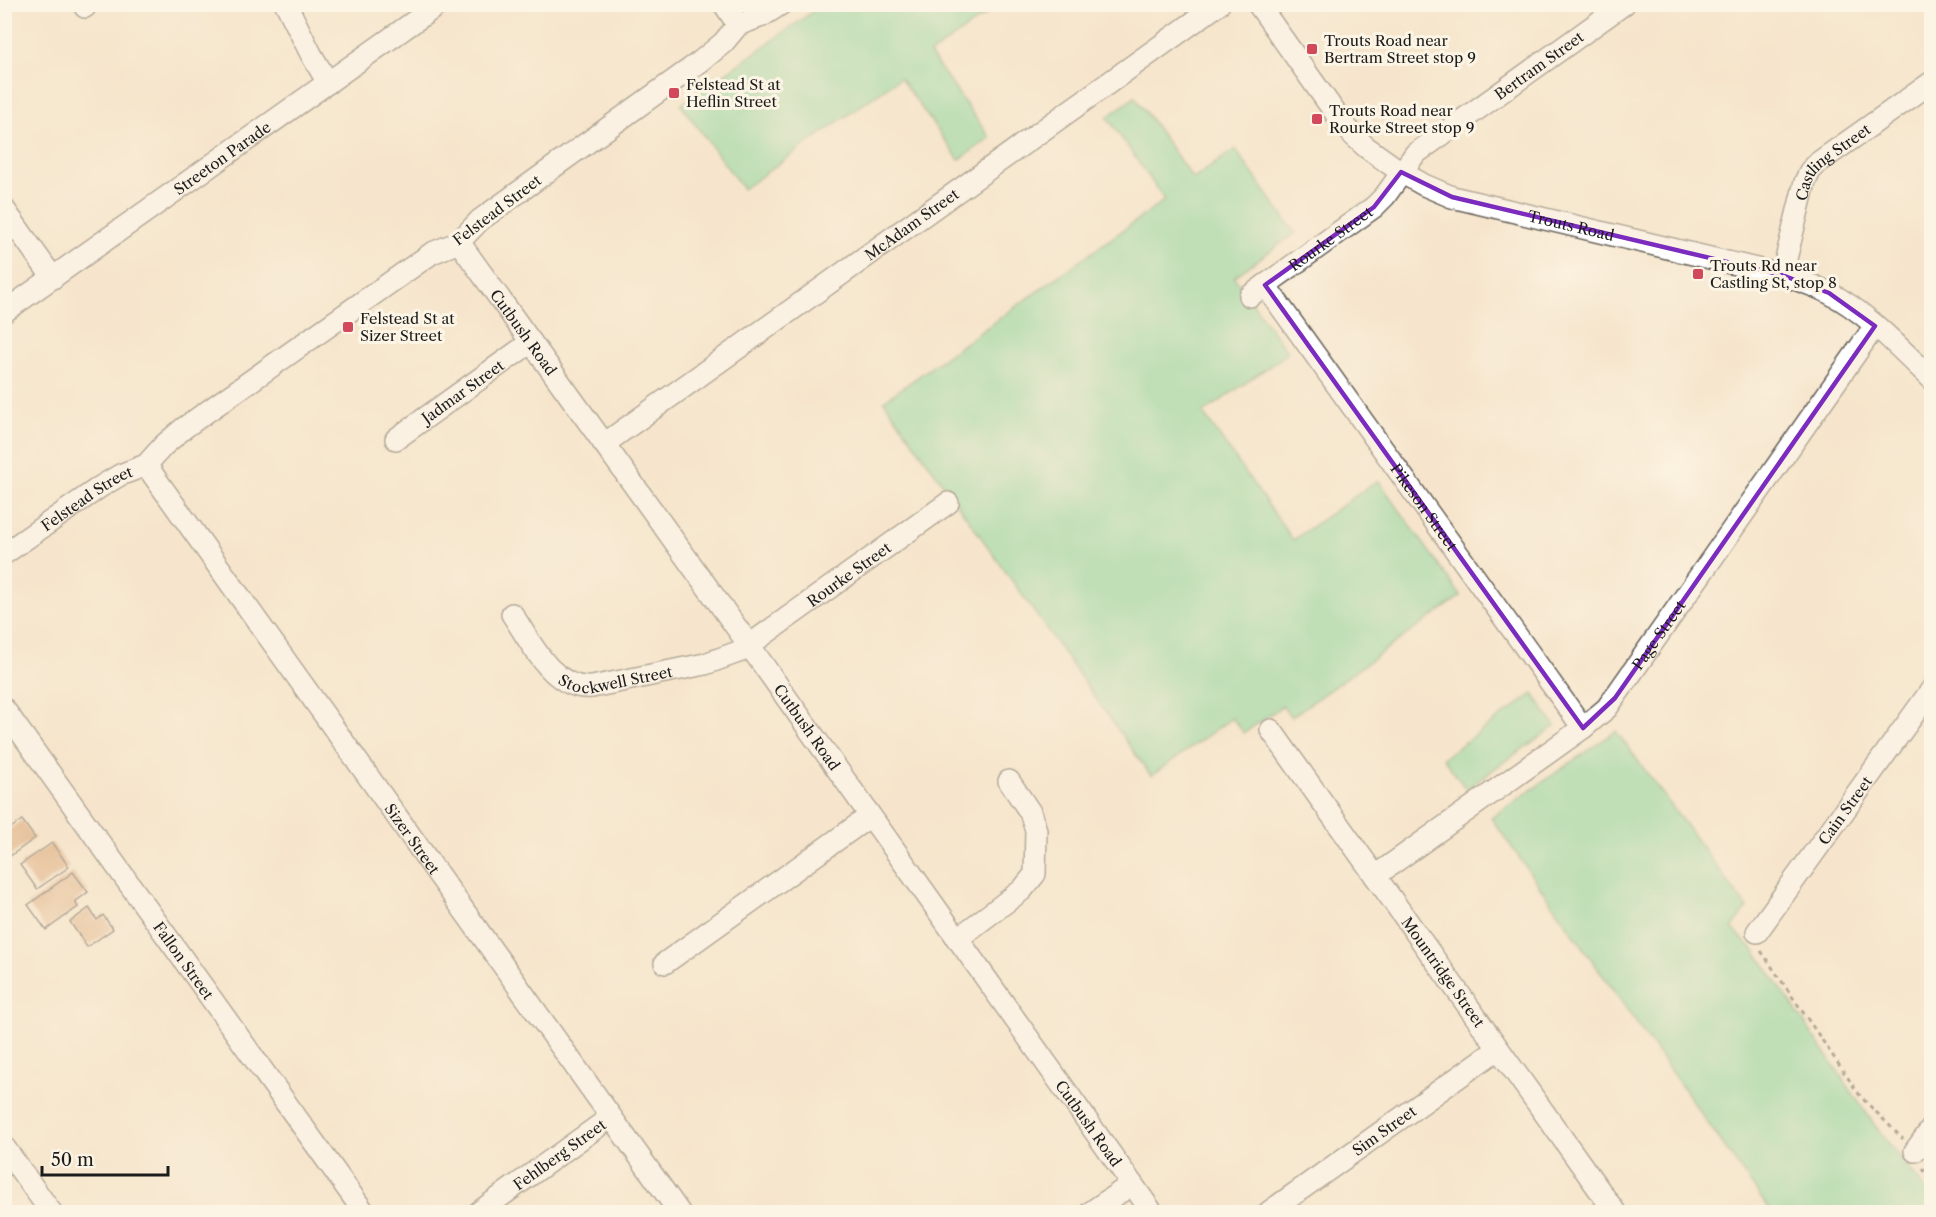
<svg xmlns="http://www.w3.org/2000/svg" width="1936" height="1217" font-family="'Libre Caslon Text',serif">
	<rect width="100%" height="100%" fill="#fcf5e5"/>
	<filter id="ink" filterUnits="userSpaceOnUse"><feTurbulence type="fractalNoise" baseFrequency=".0167" numOctaves="2"/><feDisplacementMap in="SourceGraphic" scale="12" xChannelSelector="R" yChannelSelector="G"/><feConvolveMatrix kernelMatrix="1 2 1 2 8 2 1 2 1" color-interpolation-filters="sRGB"/></filter>
	<filter id="wash" filterUnits="userSpaceOnUse"><feTurbulence type="fractalNoise" baseFrequency=".008" numOctaves="4" result="noise"/><feDisplacementMap in="SourceGraphic" scale="24" xChannelSelector="R" yChannelSelector="G"/><feGaussianBlur stdDeviation="1.35" result="paint"/><feColorMatrix in="noise" values="0 0 0 0 0 0 0 0 0 0 0 0 0 0 0 0 0 1.4 0 .05"/><feComposite in="paint" operator="in"/></filter>
	<g filter="url(#wash)">
		<rect width="100%" height="100%" fill="#f6e5cc"/>
		<!-- green -->
		<path fill="#7ed79d" stroke="#4d7a5c" stroke-width="1.5" d="M822,5H999L930,54L990,138L959,160L900,78L743,189L681,105Z
			M1135,97L1193,179L1235,149L1295,233L1234,277L1288,353L1203,413L1293,540L1378,480L1461,596L1291,717L1282,706L1244,733L1232,718L1151,776L884,401L1165,200L1107,117Z
			M1533,694L1555,726L1466,789L1443,758Z
			M1616,731L1747,908L1732,928L1756,952L1876,1127L1931,1196V1212H1771L1491,818Z"/>
		<g id="blocks">
			<!-- building -->
			<path fill="#d49662" d="M22,820L35,838L6,859L4,833Z
				M52,843L69,867L37,889L20,865Z
				M73,872L88,892L75,902L78,907L46,930L28,905Z
				M89,908L97,920L103,915L113,929L87,947L70,922Z"/>
		</g>
	</g>
	<g filter="url(#ink)">
		<use href="#blocks" fill-opacity="0" stroke="#68625a" stroke-width="1.5"/>
		<g fill="none" stroke-linecap="round" stroke-linejoin="round">
			<!-- minor casing -->
			<g stroke="#68625a" stroke-width="24">
				<g id="minor">
					<path d="M84,4L85,7"/>
					<path d="M286,4L311,54L328,83"/>
					<path d="M724,4L738,25"/>
					<path id="s1" d="M1258,4L1341,121L1354,136L1366,147L1401,172L1424,185L1452,197L1782,275C1798,280 1814,285 1829,293C1868,313 1900,349 1932,379"/>
					<path d="M4,209L53,278"/>
					<path id="s2" d="M459,242L749,645L1152,1212"/>
					<path id="s3" d="M1782,275L1805,182L1810,171L1819,162L1932,82"/>
					<path id="s4" d="M1265,285L1583,728"/>
					<path id="s5" d="M1250,296L1374,207L1385,196L1415,154L1624,4"/>
					<path id="s6" d="M4,312L439,4"/>
					<path id="s7" d="M396,439L531,342"/>
					<path id="s8" d="M604,444L1219,4"/>
					<path id="s9" d="M146,465L679,1212"/>
					<path id="s10" d="M4,554L100,487L120,475L146,465L164,445L184,428L432,253L459,242L480,220L701,61L723,43L738,25L762,16L781,4"/>
					<path id="s11" d="M512,614C531,642 553,691 592,687L705,664L741,651L948,503"/>
					<path id="s12" d="M4,709L364,1212"/>
					<path id="s13" d="M1271,730L1615,1212"/>
					<path id="s14" d="M1375,876L1583,728L1607,708L1875,326"/>
					<path id="s15" d="M1757,932L1932,689"/>
					<path d="M957,939L1022,890L1035,874L1036,830L1030,812L1009,781"/>
					<path d="M665,963L870,816"/>
					<path d="M4,1147L51,1212"/>
					<path d="M1915,1151L1932,1128"/>
					<path id="s16" d="M479,1212L611,1117"/>
					<path d="M1091,1212L1132,1184"/>
					<path id="s17" d="M1269,1212L1498,1049"/>
				</g>
			</g>
			<!-- path -->
			<path stroke="#68625a" stroke-width="3" stroke-dasharray="4.5 4.5" stroke-linecap="butt" d="M1761,951L1861,1097L1903,1139
				M1923,1168L1932,1185"/>
			<!-- minor -->
			<use href="#minor" stroke="#fff" stroke-width="21"/>
		</g>
	</g>
	<!-- marked area -->
	<path d="M0 0H1936V1217H0ZM1401,172L1452,197L1782,275L1829,293L1875,326L1615,698L1583,728L1265,285L1374,207Z" fill="#f6e5cc" fill-opacity=".55" fill-rule="evenodd"/>
	<path fill="none" stroke="#7b2cbf" stroke-width="4.5" stroke-linejoin="round" d="M1401,172L1452,197L1782,275L1829,293L1875,326L1615,698L1583,728L1265,285L1374,207Z"/>
	<!-- markers -->
	<g fill="#d1495b" stroke="#fcf5e5" stroke-width="2">
		<rect x="1306" y="43" width="12" height="12" rx="3"/>
		<rect x="668" y="87" width="12" height="12" rx="3"/>
		<rect x="1311" y="113" width="12" height="12" rx="3"/>
		<rect x="1692" y="268" width="12" height="12" rx="3"/>
		<rect x="342" y="321" width="12" height="12" rx="3"/>
	</g>
	<g text-anchor="middle" dominant-baseline="central" stroke-width="6" stroke-linejoin="round" paint-order="stroke">
		<!-- poi labels -->
		<g font-size="15" fill="#1c1c1c" stroke="#fcf5e5" text-anchor="start">
			<text x="1324" y="40">Trouts Road near<tspan x="1324" dy="17">Bertram Street stop 9</tspan></text>
			<text x="686" y="84">Felstead St at<tspan x="686" dy="17">Heflin Street</tspan></text>
			<text x="1329" y="110">Trouts Road near<tspan x="1329" dy="17">Rourke Street stop 9</tspan></text>
			<text x="1710" y="265">Trouts Rd near<tspan x="1710" dy="17">Castling St, stop 8</tspan></text>
			<text x="360" y="318">Felstead St at<tspan x="360" dy="17">Sizer Street</tspan></text>
		</g>
		<!-- street labels -->
		<g font-size="15" fill="#1c1c1c" stroke="#fcf5e5">
			<text stroke="none"><textPath href="#s5" startOffset="372">Bertram Street</textPath></text>
			<text stroke="none"><textPath href="#s6" startOffset="267">Streeton Parade</textPath></text>
			<text stroke="none"><textPath href="#s3" startOffset="129">Castling Street</textPath></text>
			<text transform="translate(497 210) rotate(-37)">Felstead Street</text>
			<text stroke="none"><textPath href="#s8" startOffset="378">McAdam Street</textPath></text>
			<text stroke="none"><textPath href="#s1" startOffset="402">Trouts Road</textPath></text>
			<text stroke="none"><textPath href="#s5" startOffset="99">Rourke Street</textPath></text>
			<text stroke="none"><textPath href="#s2" startOffset="111">Cutbush Road</textPath></text>
			<text stroke="none"><textPath href="#s7" startOffset="82">Jadmar Street</textPath></text>
			<text stroke="none"><textPath href="#s10" startOffset="100">Felstead Street</textPath></text>
			<text stroke="none"><textPath href="#s4" startOffset="273">Pikeson Street</textPath></text>
			<text stroke="none"><textPath href="#s11" startOffset="400">Rourke Street</textPath></text>
			<text stroke="none"><textPath href="#s14" startOffset="376">Page Street</textPath></text>
			<text stroke="none"><textPath href="#s11" startOffset="138">Stockwell Street</textPath></text>
			<text stroke="none"><textPath href="#s2" startOffset="597">Cutbush Road</textPath></text>
			<text stroke="none"><textPath href="#s15" startOffset="150">Cain Street</textPath></text>
			<text stroke="none"><textPath href="#s9" startOffset="459">Sizer Street</textPath></text>
			<text stroke="none"><textPath href="#s12" startOffset="309">Fallon Street</textPath></text>
			<text stroke="none"><textPath href="#s13" startOffset="297">Mountridge Street</textPath></text>
			<text stroke="none"><textPath href="#s2" startOffset="1083">Cutbush Road</textPath></text>
			<text stroke="none"><textPath href="#s17" startOffset="141">Sim Street</textPath></text>
			<text stroke="none"><textPath href="#s16" startOffset="99">Fehlberg Street</textPath></text>
		</g>
	</g>
	<!-- margin -->
	<rect width="1936" height="1217" fill="none" stroke="#fcf5e5" stroke-width="24"/>
	<!-- scale -->
	<path d="M42 1166v9h126v-9" fill="none" stroke="#1c1c1c" stroke-width="3"/>
	<text x="51" y="1166" font-size="18" fill="#1c1c1c" stroke="#fcf5e5" stroke-width="4.5" paint-order="stroke">50 m</text>
</svg>
